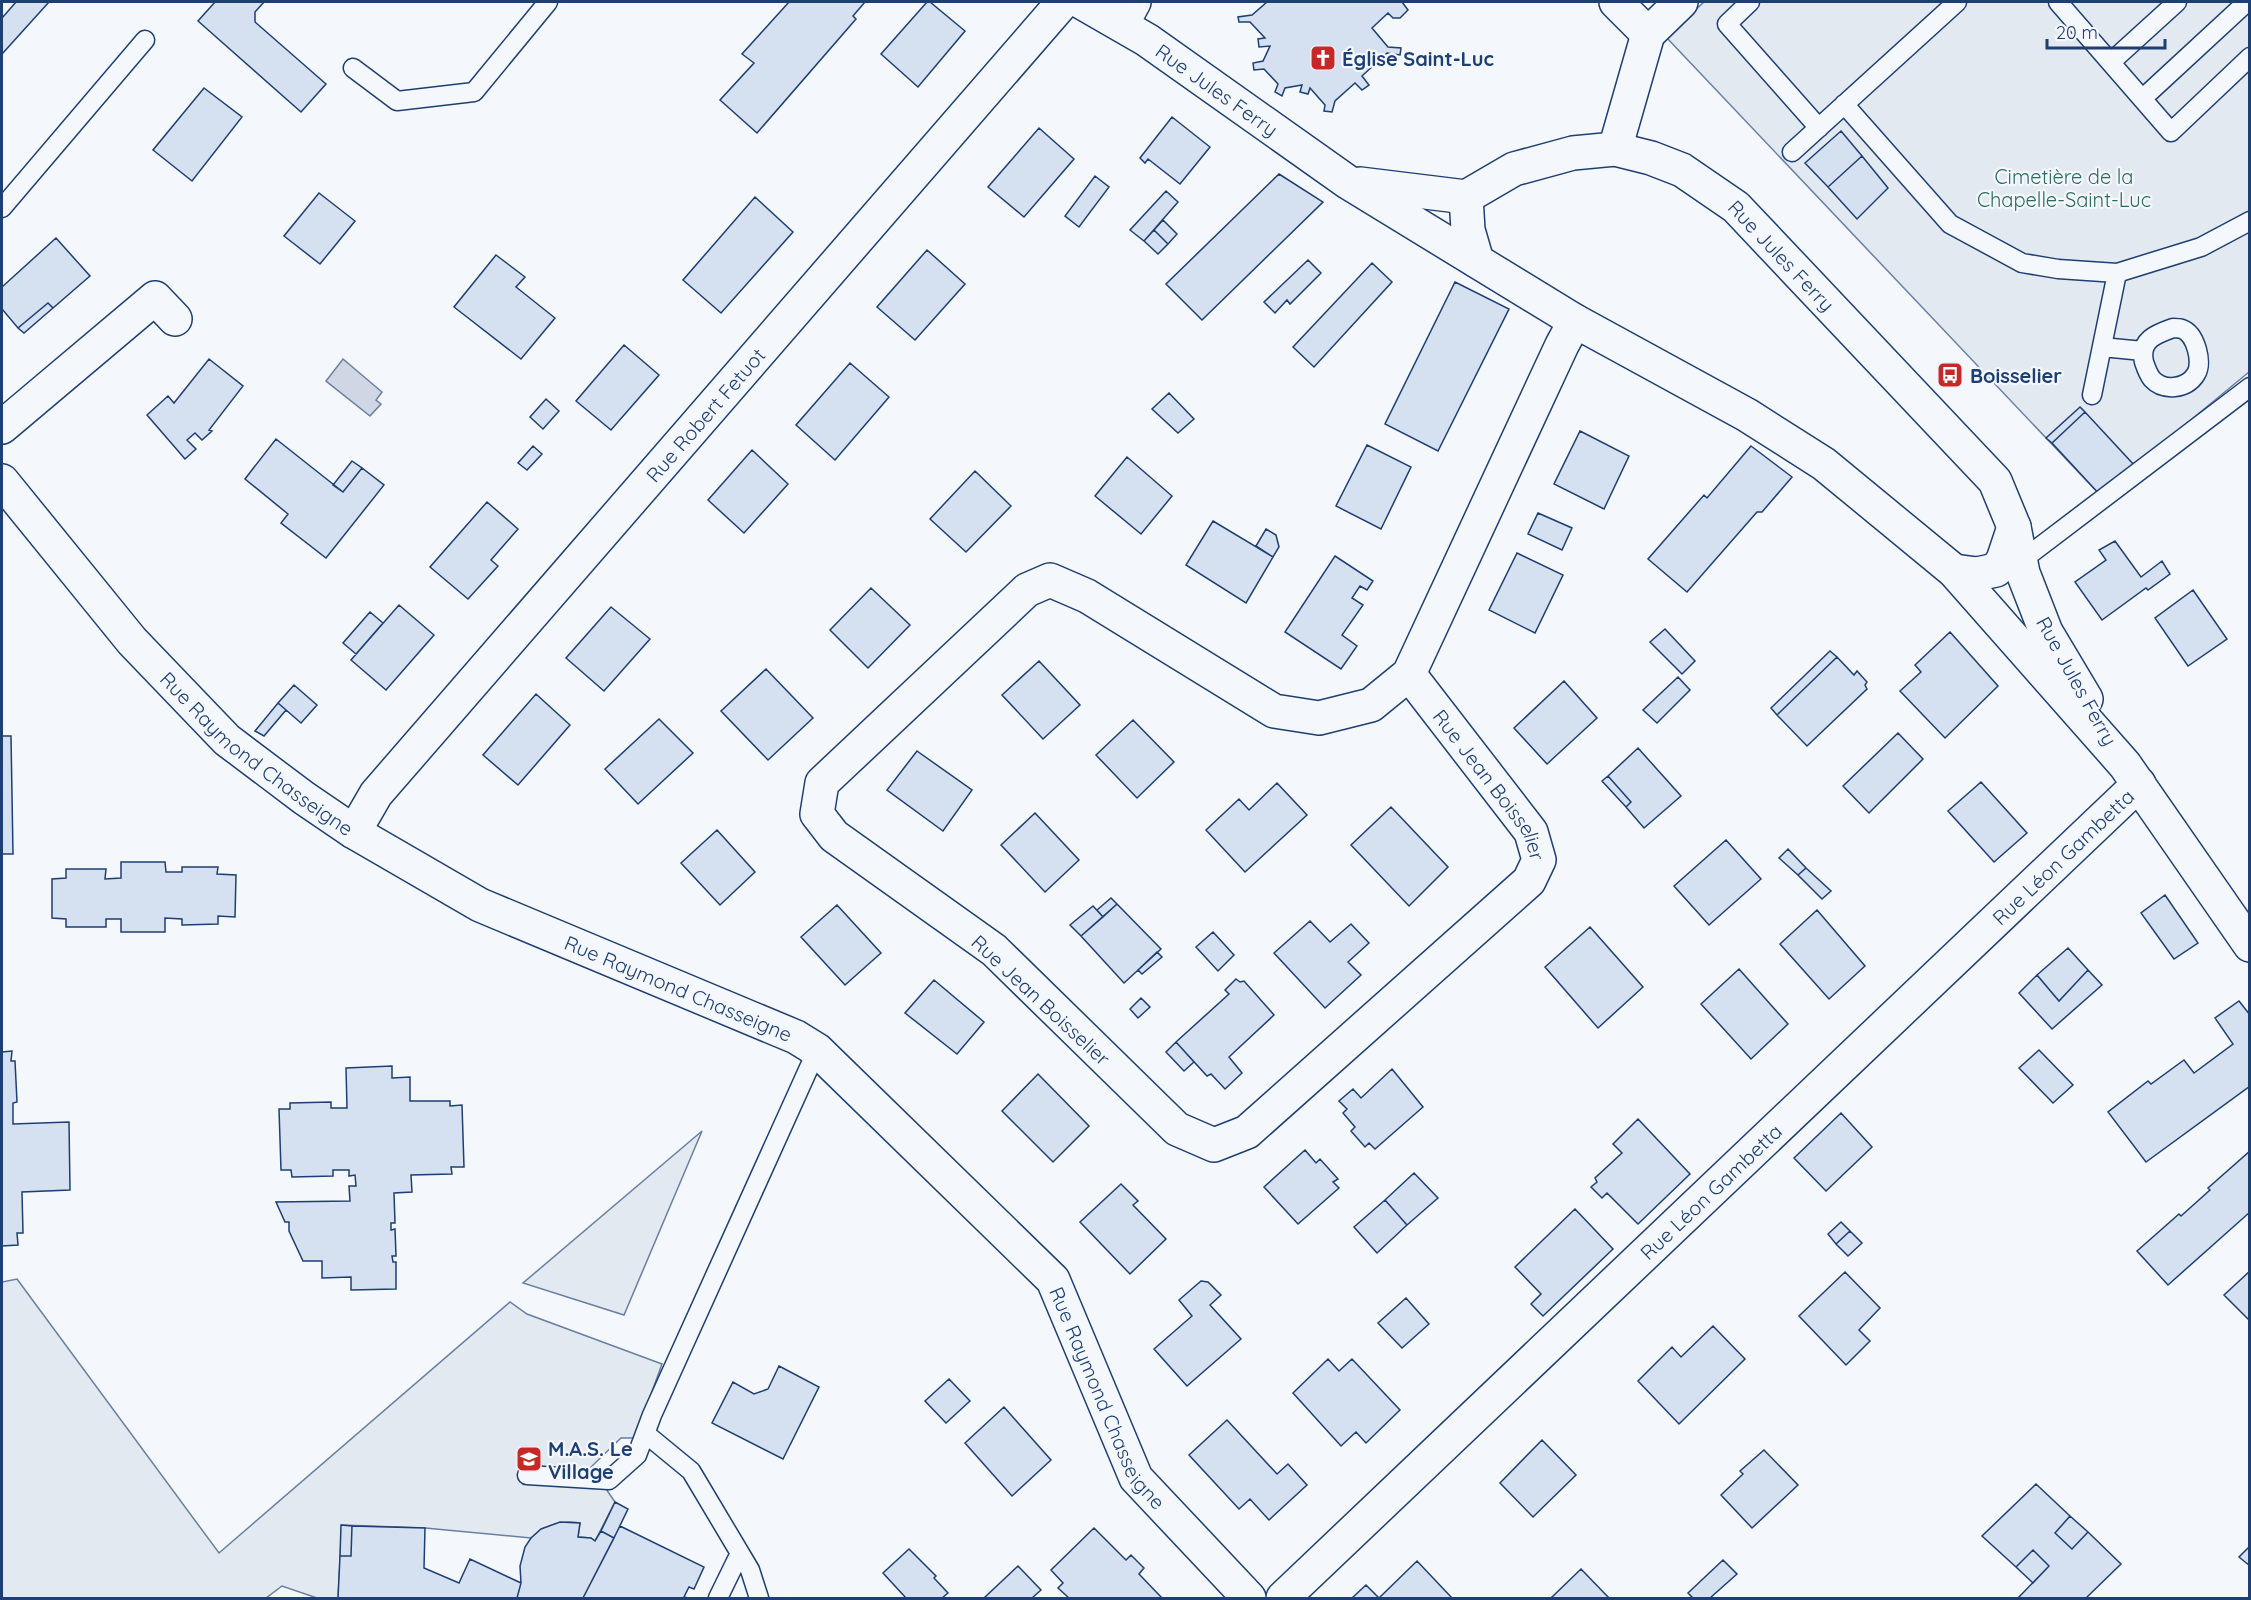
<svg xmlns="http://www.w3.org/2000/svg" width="2251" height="1600" font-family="Quicksand,sans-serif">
	<rect width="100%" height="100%" fill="#f4f7fb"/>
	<!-- green -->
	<path fill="#e3e9f0" stroke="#687fa3" stroke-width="1.5" d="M1704,2H2249V372L2135,466L2102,497L1666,37Z
		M702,1131L624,1315L523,1283Z
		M17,1279L219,1553L510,1302L527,1314L662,1364L635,1438H621L591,1467L615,1502L595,1541L591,1538L578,1537L580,1523C560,1519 546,1526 531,1538L425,1528L342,1525L338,1598H317L282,1586L266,1598H2V1282Z"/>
	<!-- water -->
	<path fill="#cfd7e4" stroke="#687fa3" stroke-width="1.5" d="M343,359L382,392L376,400L381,404L370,416L326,381Z"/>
	<!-- building -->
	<path fill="#d5e0f0" stroke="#1d3f73" stroke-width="1.5" d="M16,2H49L2,54V18Z
		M215,2H264L255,12V22L326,84L301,112L198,21Z
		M789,2H865L853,16L856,19L757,133L720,100L754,63L742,54Z
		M927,2H930L965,31L918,87L881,54Z
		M1267,2H1402L1408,10L1400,18H1393L1388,13L1372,28L1388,47L1401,48L1400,55L1387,53L1362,76L1369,85L1362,90L1355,83L1335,101L1332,112L1324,111L1325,105L1310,88L1308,94L1300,92L1302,85L1285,88L1282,96L1275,92L1278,84L1264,69L1254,70L1253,63L1263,61L1270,46L1259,47L1258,39L1265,38L1250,22H1239L1238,17L1252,15Z
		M204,88L242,117L192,181L153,150Z
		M1172,117L1210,147L1180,184L1148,159L1145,163L1140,158Z
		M1039,128L1074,159L1024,217L988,187Z
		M1841,131L1862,156L1828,187L1805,163Z
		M1862,156L1888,188L1857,219L1828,187Z
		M1279,174L1323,202L1202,320L1166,284Z
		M1095,176L1109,187L1079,227L1065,216Z
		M1166,191L1178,202L1144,241L1130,230Z
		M319,193L355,221L320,264L284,236Z
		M755,197L793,232L721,313L683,280Z
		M1163,220L1177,234L1168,244L1154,230Z
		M1154,230L1168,244L1158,254L1144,241Z
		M56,238L90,276L53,308L48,303L18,328L2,309V287Z
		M927,250L965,284L915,340L877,307Z
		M496,255L525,277L516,287L555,318L521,359L454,307Z
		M1308,260L1321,273L1290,304L1287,300L1275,313L1264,302Z
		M1372,263L1392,282L1314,367L1293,347Z
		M1455,282L1509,309L1438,451L1385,424Z
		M48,303L53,308L24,333L18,328Z
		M624,345L659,375L611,430L576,401Z
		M209,359L243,386L209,430L212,431L202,440L195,433L187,440L196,449L185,459L147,415L168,396L174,403Z
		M850,363L889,397L835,460L796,425Z
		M1169,393L1194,419L1178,433L1152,409Z
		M546,399L559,411L543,429L530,417Z
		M2080,407L2085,412L2052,443L2046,438Z
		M2085,412L2135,466L2102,497L2052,443Z
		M1580,431L1629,456L1604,509L1554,484Z
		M276,439L343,492L362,468L384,485L326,558L281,523L288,514L245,479Z
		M1367,445L1411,467L1381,529L1336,506Z
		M533,446L542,454L527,470L518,463Z
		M1751,446L1792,477L1762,512H1757L1687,592L1648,559L1704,495L1707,498Z
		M752,450L788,484L744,533L708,500Z
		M1127,457L1172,496L1141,534L1095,496Z
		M352,461L362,468L343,492L333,485Z
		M975,471L1011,506L966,552L930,519Z
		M487,502L518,529L491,560L498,566L468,599L430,567Z
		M1538,513L1572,528L1562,550L1528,534Z
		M1213,521L1273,557L1246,603L1186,565Z
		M1266,529L1276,535L1279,547L1273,557L1256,546Z
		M2115,541L2141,577L2162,561L2170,574L2148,590L2146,588L2102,620L2075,582L2106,560L2099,550Z
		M1517,553L1563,575L1535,633L1489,610Z
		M1335,556L1373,581L1367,590L1360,586L1352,598L1363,605L1342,635L1357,646L1341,669L1285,632Z
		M871,588L910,625L868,668L830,630Z
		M2193,590L2227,639L2188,666L2155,618Z
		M399,605L434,635L386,690L351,660Z
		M611,607L650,639L604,691L566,658Z
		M370,612L383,623L356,654L343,643Z
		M1665,629L1695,661L1682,674L1650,642Z
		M1950,632L1998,686L1945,738L1900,691L1921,672L1915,665Z
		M1830,651L1837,657L1777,715L1771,708Z
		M1837,657L1854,675L1857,671L1867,682L1865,685L1867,689L1807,746L1777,715Z
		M1039,661L1080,705L1043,739L1002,695Z
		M766,669L813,718L768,760L721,711Z
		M1678,677L1690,690L1657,723L1643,710Z
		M1564,681L1597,718L1547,764L1514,728Z
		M294,685L317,705L301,723L278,703Z
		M536,694L570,725L518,785L483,755Z
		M278,703L286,710L264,736L255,731Z
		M659,719L693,753L638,804L605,769Z
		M1133,720L1174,762L1137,798L1096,755Z
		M1898,733L1923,759L1869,813L1843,786Z
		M2,736H11L13,854H2Z
		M1638,748L1681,796L1644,828L1626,807L1631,802L1608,776Z
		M917,751L972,790L943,831L887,790Z
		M1608,776L1631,802L1626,807L1602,781Z
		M1981,782L2027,833L1994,862L1948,811Z
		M1277,783L1307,815L1245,872L1206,830L1239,799L1249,810Z
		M1391,807L1448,867L1409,906L1351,845Z
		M1035,813L1079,860L1045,892L1001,845Z
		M717,830L755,872L720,905L681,863Z
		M1726,840L1761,879L1709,925L1674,886Z
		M1788,849L1806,868L1798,875L1779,858Z
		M121,862H165L166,872H182V867H218L217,874L236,875L235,917L218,916V924L182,925V919L165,918V932H121V919H106V927H66V919L52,918V879L66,878V869H106L105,879L121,878Z
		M1806,868L1831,891L1822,899L1798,875Z
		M2165,895L2198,943L2174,959L2141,913Z
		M1111,898L1117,904L1103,917L1097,910Z
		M1117,904L1161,949L1124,983L1081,936Z
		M837,905L881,953L845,985L801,937Z
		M1093,906L1103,917L1081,936L1070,925Z
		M1817,910L1865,966L1829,999L1780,944Z
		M1310,921L1330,942L1351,924L1369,943L1348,962L1361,975L1325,1008L1274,953Z
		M1590,927L1643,987L1598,1028L1545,967Z
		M1213,932L1234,955L1218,971L1196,947Z
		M2068,948L2088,970L2059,1001L2037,975Z
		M1157,952L1162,957L1142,974L1138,970Z
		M1739,969L1788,1024L1751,1059L1701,1004Z
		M2088,970L2102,985L2052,1029L2019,993L2037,975L2059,1001Z
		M1236,979L1240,982L1244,981L1274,1015L1229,1057L1242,1073L1225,1089L1211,1074L1207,1076L1176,1042L1229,994L1225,990Z
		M934,980L984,1022L957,1054L905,1013Z
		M1141,998L1150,1007L1138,1018L1130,1009Z
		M2239,1001L2250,1015V1086L2146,1162L2108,1112L2148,1081L2151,1084L2184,1060L2194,1073L2233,1044L2215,1018Z
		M1176,1042L1194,1062L1184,1071L1166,1052Z
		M2039,1050L2073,1085L2053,1103L2019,1068Z
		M12,1051L11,1061H15L17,1102L13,1103V1124L69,1122L70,1190L22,1192L23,1233H17L18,1245L2,1246V1052Z
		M392,1066V1078L410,1077V1101H450V1106L462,1105L464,1167H451L452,1174L411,1175L412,1192L394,1193L395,1223H391V1230L395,1229L396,1256H392L393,1262H396V1289L351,1290V1277L322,1278V1261H303L289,1231V1222H285L276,1202L350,1201L349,1186H356L355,1175L349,1176V1170H333V1176L292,1177L291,1170H281L279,1109H290V1103L331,1102V1108H347L346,1068Z
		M1392,1069L1423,1107L1375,1149L1369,1143L1365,1147L1351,1131L1355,1127L1343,1113L1347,1109L1339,1101L1353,1089L1361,1098Z
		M1038,1074L1089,1126L1053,1162L1002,1111Z
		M1841,1113L1872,1147L1826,1191L1794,1158Z
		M1638,1119L1690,1174L1638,1224L1607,1193L1602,1198L1591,1187L1597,1182L1595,1178L1622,1153L1613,1144Z
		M1305,1150L1316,1163L1320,1159L1338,1179L1333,1182L1339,1188L1298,1224L1264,1187Z
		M2250,1151V1212L2168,1285L2137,1251L2179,1214L2181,1216L2210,1190L2208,1188Z
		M1414,1173L1438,1198L1407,1225L1385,1200Z
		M1121,1184L1138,1201L1133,1205L1166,1239L1130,1274L1080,1222Z
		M1385,1200L1407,1225L1377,1253L1354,1227Z
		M1575,1209L1613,1249L1543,1316L1531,1304L1541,1294L1515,1267Z
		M1841,1222L1850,1231L1836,1244L1828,1234Z
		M1850,1231L1862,1243L1848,1256L1836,1244Z
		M2250,1271V1321L2224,1295Z
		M1845,1272L1880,1308L1859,1330L1870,1341L1846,1365L1799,1316Z
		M1201,1281L1208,1282L1221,1295L1210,1305L1241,1339L1187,1386L1154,1349L1192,1316L1179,1300Z
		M1406,1298L1429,1324L1402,1348L1378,1323Z
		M1713,1326L1745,1359L1679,1424L1638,1381L1672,1347L1681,1357Z
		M1328,1359L1339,1371L1352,1359L1400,1410L1366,1443L1356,1432L1341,1446L1293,1393Z
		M779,1366L819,1387L783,1459L712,1423L733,1382L754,1394L768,1389Z
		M949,1379L970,1401L946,1423L925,1401Z
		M1004,1407L1051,1460L1012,1496L965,1443Z
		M1227,1420L1277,1474L1288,1464L1307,1485L1269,1520L1250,1499L1239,1509L1189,1455Z
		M1542,1440L1576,1475L1533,1517L1500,1483Z
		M1764,1450L1798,1485L1752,1528L1721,1495L1743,1474L1740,1471Z
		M2036,1484L2070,1516L2055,1533L2072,1549L2088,1532L2121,1564L2086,1598H2018L2049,1566L2033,1550L2016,1567L1982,1536Z
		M615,1502L628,1509L614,1538L601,1531Z
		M2070,1516L2088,1532L2072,1549L2055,1533Z
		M560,1522L580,1523L578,1537L591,1538L595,1541L601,1531L614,1538L583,1598H517L521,1583L520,1566L525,1547L531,1538L541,1529Z
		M341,1525L352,1526L351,1556H340Z
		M352,1526L425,1528L424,1568L459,1583L470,1559L521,1583L517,1598H338L340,1556H351Z
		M620,1526L704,1567L694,1589L689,1587L684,1597L688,1598H583Z
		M1094,1528L1126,1560L1131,1555L1144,1568L1139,1574L1162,1598H1069L1058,1588L1063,1583L1051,1570Z
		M2250,1546V1566L2239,1557Z
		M909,1549L936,1576L934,1578L948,1593L942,1598H906L883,1573Z
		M2033,1550L2049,1566L2033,1583L2016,1567Z
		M1723,1560L1737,1574L1710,1598H1693L1688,1593Z
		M1417,1561L1452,1598H1378H1379Z
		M1018,1566L1041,1590L1032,1598H984Z
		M1581,1569L1609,1598H1551Z
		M1366,1585L1379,1598H1352Z"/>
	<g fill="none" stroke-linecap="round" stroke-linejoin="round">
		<!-- service casing -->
		<g stroke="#1d3f73" stroke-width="21">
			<path id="service" d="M1750,2L1727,24L1819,128
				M2058,2L2171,132L2250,57
				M2111,62L2177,2
				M353,68L397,101L474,92L548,2
				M2142,99L2247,2
				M1844,104L1950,224L2022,263L2058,269L2117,273L2201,247L2250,221
				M1792,152L1957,2
				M2,208L145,40
				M2173,328C2176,328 2179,328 2182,329C2196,334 2203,363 2196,374C2186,390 2163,391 2152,379C2148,374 2146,368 2144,362C2139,340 2156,334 2173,328Z
				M2102,347L2143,351
				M2092,395L2117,273
				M2021,561L2250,387
				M646,1434L691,1471L750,1570L759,1598
				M527,1475L609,1480L637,1455L652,1415L817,1050
				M718,1598L740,1553"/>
		</g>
		<!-- minor casing -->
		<g stroke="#1d3f73" stroke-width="36">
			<g id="minor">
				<path d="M1616,2L1648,34"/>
				<path d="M1122,24L1134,2"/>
				<path d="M1615,149L1648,34L1681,2"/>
				<path d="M2,427L155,298L175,319"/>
				<path id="s1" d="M2,481L132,641L227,740L304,798L354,832L480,905L796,1037L817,1050L1053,1280L1136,1478L1249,1598"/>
				<path id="s2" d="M1409,674L1531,832L1539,860L1529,881L1247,1132L1214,1145L1177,1129L994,950L834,836L817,814L822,783L1027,590L1050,580L1087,596L1274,711L1319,718L1371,705L1409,674L1562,345L1575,321"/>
				<path id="s3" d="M354,832L376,794L1063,2"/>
				<path id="s4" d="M1283,1598L2139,784"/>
			</g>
		</g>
		<!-- tertiary casing -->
		<g stroke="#1d3f73" stroke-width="36">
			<g id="tertiary">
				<path id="s5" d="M1081,2L1147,40L1349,183L1575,321L1747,415L1824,464L1954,571L2125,765L2250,945"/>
				<path id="s6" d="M1360,184L1466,197L1514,169L1573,153L1615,149L1651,158L1682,170L1736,207L1995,481L2014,527L2023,573L2046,632L2086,699"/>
				<path d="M1466,197L1468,230L1477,261"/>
				<path d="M1954,571L1977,574L1996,570L2003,560L2014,527"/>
			</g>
		</g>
		<!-- service -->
		<use href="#service" stroke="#f4f7fb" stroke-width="18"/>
		<!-- minor -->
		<use href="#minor" stroke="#f4f7fb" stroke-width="33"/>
		<!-- tertiary -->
		<use href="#tertiary" stroke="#f4f7fb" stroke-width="33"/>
	</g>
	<!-- icons -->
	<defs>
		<g id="church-square" transform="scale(1.35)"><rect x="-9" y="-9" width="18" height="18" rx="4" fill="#c62828" stroke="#f4f7fb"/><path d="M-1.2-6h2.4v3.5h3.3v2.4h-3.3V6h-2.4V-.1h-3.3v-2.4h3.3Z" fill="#fff"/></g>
		<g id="bus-square" transform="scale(1.35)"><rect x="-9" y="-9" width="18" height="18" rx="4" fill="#c62828" stroke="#f4f7fb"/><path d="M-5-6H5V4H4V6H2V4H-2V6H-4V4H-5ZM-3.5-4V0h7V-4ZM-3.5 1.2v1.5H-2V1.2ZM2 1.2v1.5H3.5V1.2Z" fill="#fff"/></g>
		<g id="school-square" transform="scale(1.35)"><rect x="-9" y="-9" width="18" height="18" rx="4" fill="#c62828" stroke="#f4f7fb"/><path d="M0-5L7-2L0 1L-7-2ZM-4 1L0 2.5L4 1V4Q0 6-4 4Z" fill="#fff"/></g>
	</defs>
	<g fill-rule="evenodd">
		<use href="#church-square" x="1323" y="58"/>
		<use href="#bus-square" x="1950" y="375"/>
		<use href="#school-square" x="529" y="1459"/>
	</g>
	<g text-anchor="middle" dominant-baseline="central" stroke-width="4.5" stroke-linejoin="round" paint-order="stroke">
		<!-- poi labels -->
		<g font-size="20" font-weight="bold" fill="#1d3f73" stroke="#f4f7fb" text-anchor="start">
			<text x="1342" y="58">Église Saint-Luc</text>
			<text x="1970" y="375">Boisselier</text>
			<text x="548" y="1448">M.A.S. Le<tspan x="548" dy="23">Village</tspan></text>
		</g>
		<!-- street labels -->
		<g font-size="20" fill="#1d3f73" stroke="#f4f7fb">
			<text stroke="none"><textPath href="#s5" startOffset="162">Rue Jules Ferry</textPath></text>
			<text stroke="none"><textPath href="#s6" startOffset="468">Rue Jules Ferry</textPath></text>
			<text stroke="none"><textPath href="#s3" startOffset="546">Rue Robert Fetuot</textPath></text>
			<text transform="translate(2077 681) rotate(61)">Rue Jules Ferry</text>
			<text stroke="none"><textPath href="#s1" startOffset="375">Rue Raymond Chasseigne</textPath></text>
			<text stroke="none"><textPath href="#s2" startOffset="138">Rue Jean Boisselier</textPath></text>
			<text stroke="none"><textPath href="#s4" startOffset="1076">Rue Léon Gambetta</textPath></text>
			<text stroke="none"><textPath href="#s1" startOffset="861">Rue Raymond Chasseigne</textPath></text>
			<text transform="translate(1041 1000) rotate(43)">Rue Jean Boisselier</text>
			<text stroke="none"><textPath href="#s4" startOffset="590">Rue Léon Gambetta</textPath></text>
			<text stroke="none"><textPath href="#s1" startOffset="1473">Rue Raymond Chasseigne</textPath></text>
		</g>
		<!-- park labels -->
		<g font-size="20" fill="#2c6c60" stroke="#f4f7fb">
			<text x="2064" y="176">Cimetière de la<tspan x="2064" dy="23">Chapelle-Saint-Luc</tspan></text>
		</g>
	</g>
	<!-- border -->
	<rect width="2251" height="1600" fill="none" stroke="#1d3f73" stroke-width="6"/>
	<!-- scale -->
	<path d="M2047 39v9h118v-9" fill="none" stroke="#1d3f73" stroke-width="3"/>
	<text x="2056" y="39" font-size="18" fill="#1d3f73" stroke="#f4f7fb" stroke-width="4.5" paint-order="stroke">20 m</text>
</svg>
